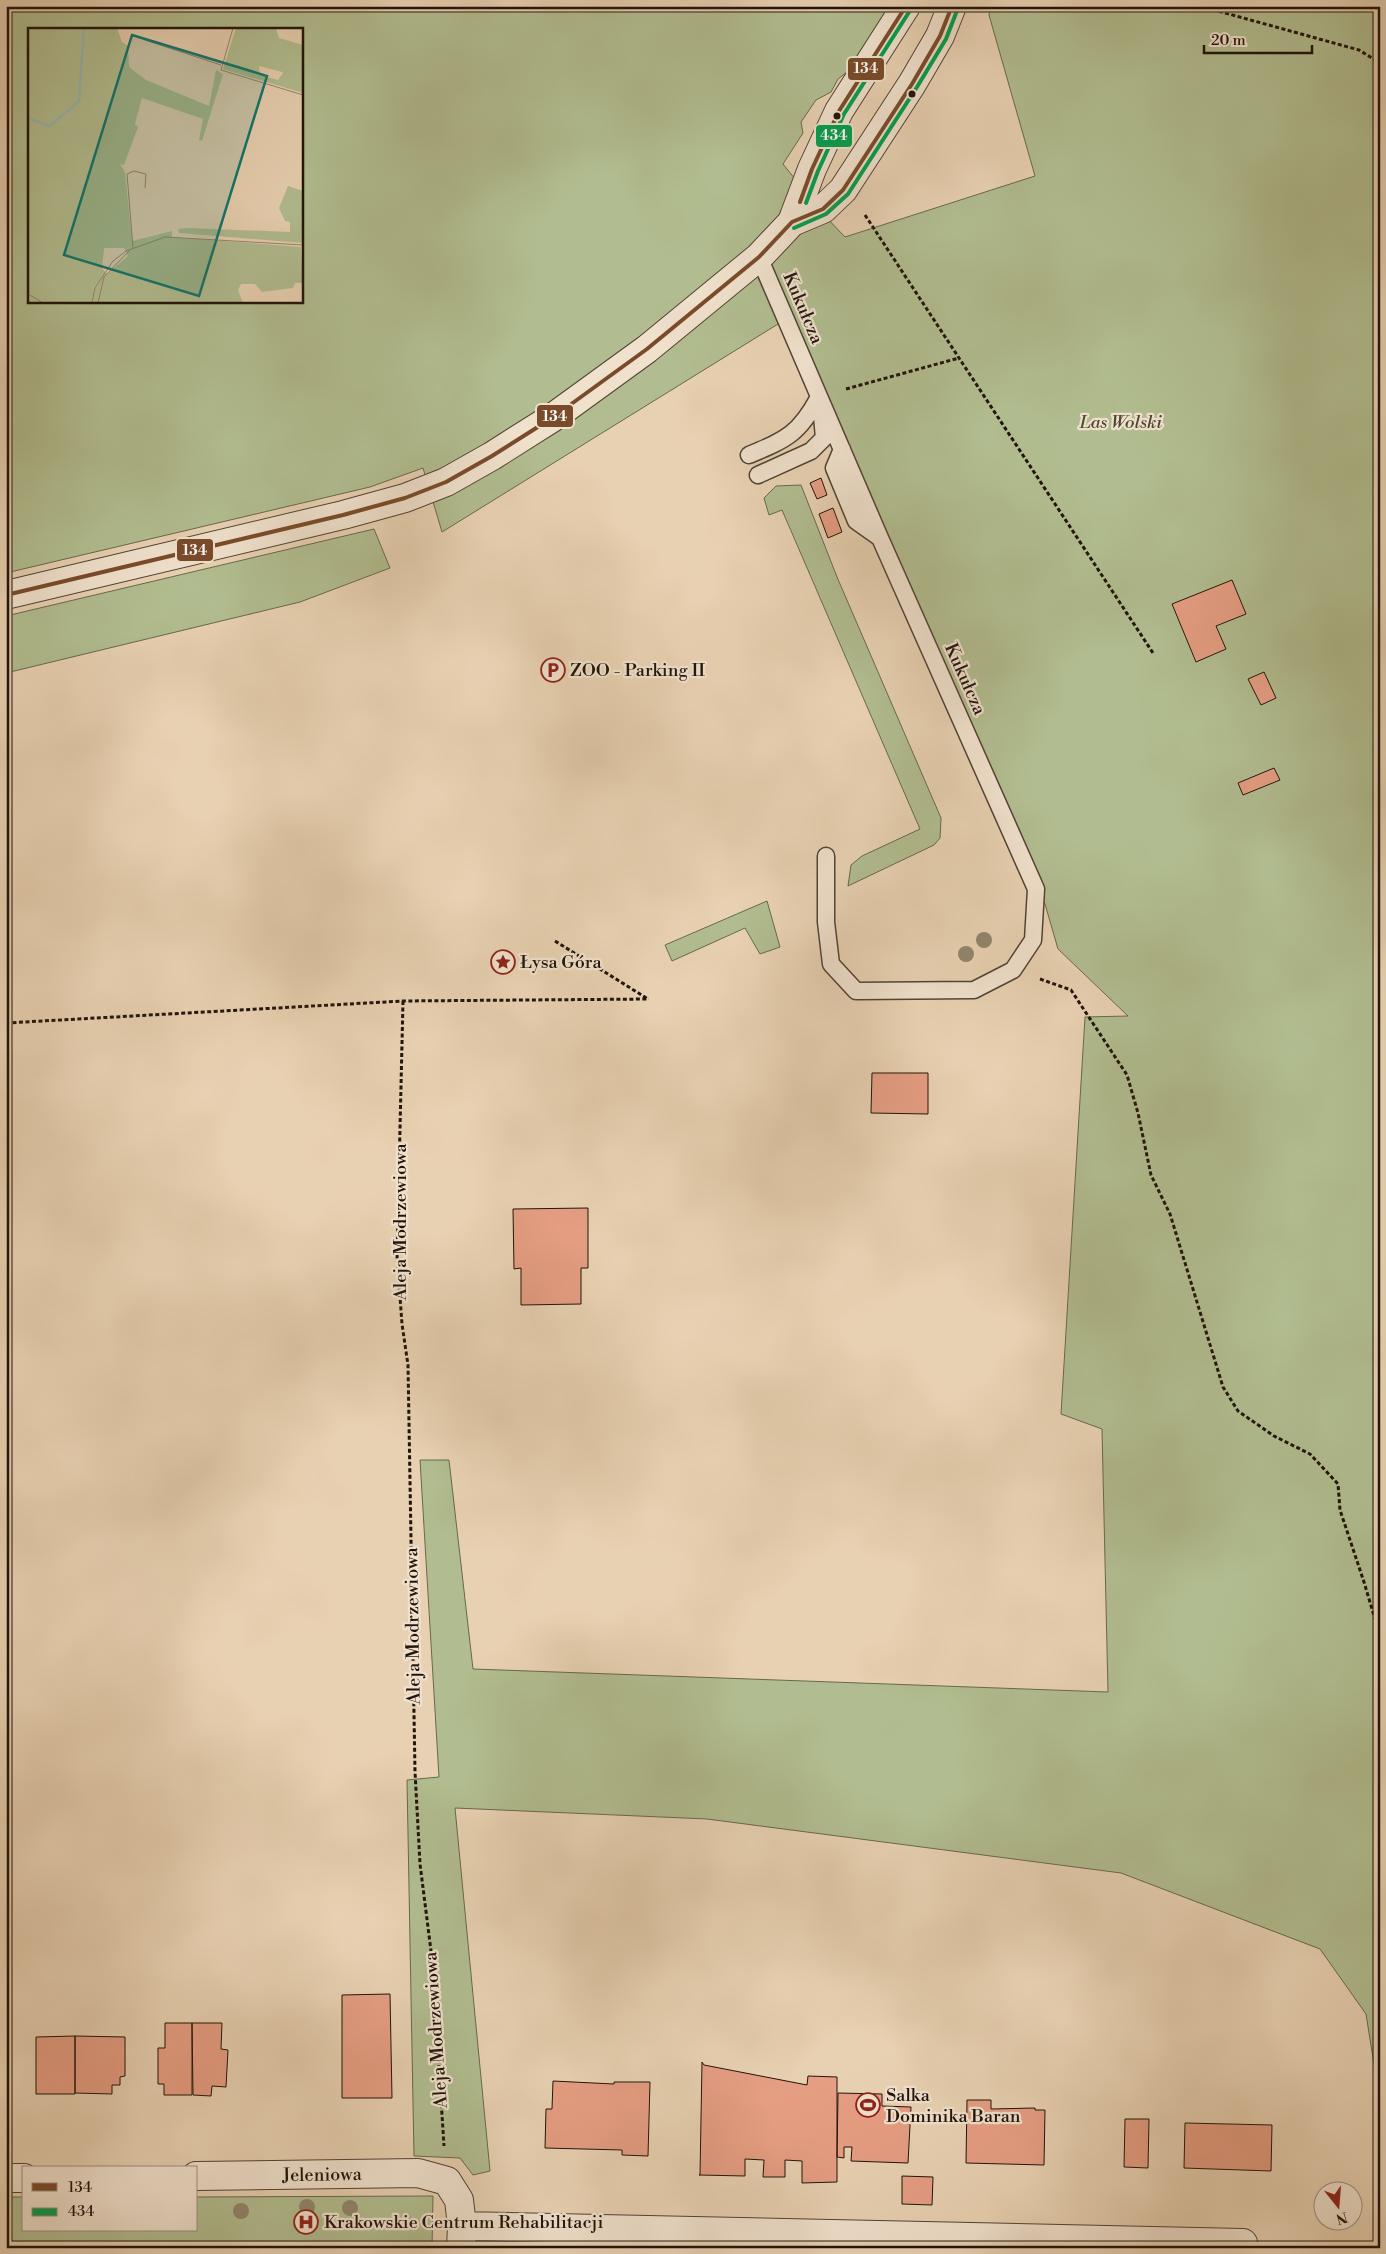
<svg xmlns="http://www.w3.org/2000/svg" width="1386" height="2254" font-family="'Libre Bodoni',serif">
	<rect width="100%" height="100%" fill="#e8d1b2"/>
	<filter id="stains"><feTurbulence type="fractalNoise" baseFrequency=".004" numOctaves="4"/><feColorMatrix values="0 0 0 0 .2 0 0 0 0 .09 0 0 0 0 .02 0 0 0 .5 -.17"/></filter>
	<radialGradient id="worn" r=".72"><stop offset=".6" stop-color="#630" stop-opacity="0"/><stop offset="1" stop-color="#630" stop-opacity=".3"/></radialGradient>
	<!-- green -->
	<path fill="#b1bd90" stroke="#68684e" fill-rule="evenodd" d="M6,6H893L856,65L838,79L831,92L816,100L801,122L803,133L783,164L824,215L845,237L1035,176L989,15L991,6H1380V2102L1366,2014L1320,1949L1121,1873L707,1819L455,1808L490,2171L473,2175L460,2158L414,2156L407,1780L439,1777L420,1460H449L473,1669L1108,1692L1102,1429L1061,1414L1085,1017L1128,1016L1058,949L1045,904L954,688L791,316L442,532L423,468L370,487L6,573ZM29,29H301V301H29Z
		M801,485L837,577L941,818L940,838L934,845L848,886L851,865L862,856L920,829L782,510L769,515L764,498L776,486Z
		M374,529L390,568L300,602L6,673V616Z
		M767,901L780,947L760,954L745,928L672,961L665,945Z
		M433,2196L432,2248H6V2197H24V2230H196V2197Z"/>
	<!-- building -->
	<path fill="#e69e83" stroke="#20140b" d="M821,478L827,495L817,499L810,483Z
		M833,508L842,532L828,538L819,514Z
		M1232,580L1246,614L1216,626L1226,649L1196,662L1172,604Z
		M1264,672L1276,698L1261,705L1248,679Z
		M1274,768L1280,780L1243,795L1238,783Z
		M872,1073H928V1114L871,1113Z
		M588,1208V1268H581V1304L521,1305V1268L514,1269L513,1209Z
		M390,1994L392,2098H342V1995Z
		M165,2023H192V2095H164V2084H158V2048H165Z
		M192,2023H222L221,2049L228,2050L226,2087L212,2086L211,2096L193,2095Z
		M75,2036L125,2037V2076L120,2077V2085H112V2094L75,2093Z
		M75,2036V2094H36V2037Z
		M702,2062L704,2065L807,2085L808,2076L837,2077V2182L802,2183V2161L785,2160V2177H763L764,2160L745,2159V2176L699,2175H700Z
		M553,2081L614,2084V2082H650L648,2156L622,2155V2150L545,2148L546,2109H552Z
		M838,2093L882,2094V2106L911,2107L908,2163L851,2161L852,2147H844V2158L837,2157Z
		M967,2100H991V2109L1035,2108V2110H1045L1044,2165L966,2163Z
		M1125,2119H1149L1148,2168L1124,2167Z
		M1185,2123L1272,2125L1271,2171L1184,2168Z
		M902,2176L933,2177L932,2205L902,2204Z"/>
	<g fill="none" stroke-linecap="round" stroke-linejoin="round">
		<!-- lane casing -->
		<g stroke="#524335" stroke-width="19">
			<path id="lane" d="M759,257L880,538L1036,889L1033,940L1013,970L974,990L856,991L831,964L826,922V856
				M842,449L834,468L856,521L880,538
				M749,455C787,439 799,434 819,397
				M758,475L811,451L824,438L822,416"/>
		</g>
		<!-- street casing -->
		<g stroke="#524335" stroke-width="30">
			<path id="street" d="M792,222L823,209L843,190L912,84L940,36L952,6
				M6,595L343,515L405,498L446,482L492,456L552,418L647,349L759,257L792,222L812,169L839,111L906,6
				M196,2176L418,2173L447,2181L459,2200L462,2226L461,2248
				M6,2178H24
				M462,2226L1243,2243"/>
		</g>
		<!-- path -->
		<path stroke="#20140b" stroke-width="3" stroke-dasharray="4 2.5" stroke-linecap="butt" d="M1200,6L1359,50L1380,63
			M865,215L1153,653
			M846,389L959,358
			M555,941L648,999
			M1040,979L1071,990L1127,1075L1138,1113L1151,1175L1170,1214L1223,1387L1238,1411L1274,1436L1310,1454L1338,1484L1340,1510L1364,1582L1380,1636
			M403,1001L397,1256L402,1324L408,1365L415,1772L420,1864L432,1959L444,2146
			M6,1023L403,1001L649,999"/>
		<!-- lane -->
		<use href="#lane" stroke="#f0e1cd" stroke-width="16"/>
		<!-- street -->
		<use href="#street" stroke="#f0e1cd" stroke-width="28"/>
		<!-- bus-1 casing -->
		<g stroke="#f0e1cd" stroke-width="8">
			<path id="bus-1" d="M800,202L812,169L839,111L906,6
				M6,595L343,515L405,498L446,482L492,456L552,418L647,349L759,257L792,222L823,209L843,190L912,84L940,36L952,6"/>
		</g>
		<!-- bus-2 casing -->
		<g stroke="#f0e1cd" stroke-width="8">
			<path id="bus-2" d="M806,203L818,171L844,114L911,9
				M794,228L826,214L848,194L917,87L946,39L958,8"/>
		</g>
		<!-- bus-1 -->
		<use href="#bus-1" stroke="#7a4b2a" stroke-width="4"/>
		<!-- bus-2 -->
		<use href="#bus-2" stroke="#029f4e" stroke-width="4"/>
	</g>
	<!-- trees -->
	<g fill="#92856c">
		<circle cx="984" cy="940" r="8"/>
		<circle cx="966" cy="954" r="8"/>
		<circle cx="307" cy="2207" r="8"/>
		<circle cx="350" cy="2208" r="8"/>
		<circle cx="241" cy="2211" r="8"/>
	</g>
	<!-- icons -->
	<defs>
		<g id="parking-ring" transform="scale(1.25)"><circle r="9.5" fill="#f0e1cd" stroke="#8f2418" stroke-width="1.5"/><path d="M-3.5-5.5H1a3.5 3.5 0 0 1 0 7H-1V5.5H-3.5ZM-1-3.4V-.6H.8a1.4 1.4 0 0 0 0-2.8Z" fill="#8f2418"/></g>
		<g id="sight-ring" transform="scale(1.25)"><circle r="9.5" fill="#f0e1cd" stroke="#8f2418" stroke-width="1.5"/><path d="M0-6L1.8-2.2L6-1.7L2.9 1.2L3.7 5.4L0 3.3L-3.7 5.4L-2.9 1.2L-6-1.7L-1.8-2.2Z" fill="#8f2418"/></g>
		<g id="stadium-ring" transform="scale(1.25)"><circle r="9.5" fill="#f0e1cd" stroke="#8f2418" stroke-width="1.5"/><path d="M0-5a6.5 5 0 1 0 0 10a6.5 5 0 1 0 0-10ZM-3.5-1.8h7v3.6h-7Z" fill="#8f2418"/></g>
		<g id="hospital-ring" transform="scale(1.25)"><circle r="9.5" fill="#f0e1cd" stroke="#8f2418" stroke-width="1.5"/><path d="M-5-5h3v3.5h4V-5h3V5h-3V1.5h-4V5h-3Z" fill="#8f2418"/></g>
	</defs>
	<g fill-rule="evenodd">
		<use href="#parking-ring" x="553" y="670"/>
		<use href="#sight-ring" x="503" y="962"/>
		<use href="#stadium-ring" x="868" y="2105"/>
		<use href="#hospital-ring" x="306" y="2222"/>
	</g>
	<!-- markers -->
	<g fill="#20140b" stroke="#f0e1cd" stroke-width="2">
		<circle cx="912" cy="94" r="4.5"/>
		<circle cx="837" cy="116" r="4.5"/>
	</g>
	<g text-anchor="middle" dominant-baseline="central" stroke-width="4.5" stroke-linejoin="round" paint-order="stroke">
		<!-- street labels -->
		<g font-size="18" fill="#20140b" stroke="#f0e1cd">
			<text transform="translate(803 308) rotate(67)">Kukułcza</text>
			<text transform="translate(965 679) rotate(66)">Kukułcza</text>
			<text transform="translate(400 1222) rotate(-90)">Aleja Modrzewiowa</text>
			<text transform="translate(413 1626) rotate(-91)">Aleja Modrzewiowa</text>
			<text transform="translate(436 2030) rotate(-94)">Aleja Modrzewiowa</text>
			<text transform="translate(322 2175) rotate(-1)">Jeleniowa</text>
		</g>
		<!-- park labels -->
		<g font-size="18" font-style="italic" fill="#4c4733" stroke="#f0e1cd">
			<text x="1121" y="422">Las Wolski</text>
		</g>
		<!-- poi labels -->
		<g font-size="18" fill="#20140b" stroke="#f0e1cd" text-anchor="start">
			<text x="570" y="670">ZOO - Parking II</text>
			<text x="520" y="962">Łysa Góra</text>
			<text x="886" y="2095">Salka<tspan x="886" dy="21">Dominika Baran</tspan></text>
			<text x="324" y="2222">Krakowskie Centrum Rehabilitacji</text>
		</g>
	</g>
	<!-- overview -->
	<g transform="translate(28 28)">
		<rect width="275" height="275" fill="#e8d1b2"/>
		<path d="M0,0H89L94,14L100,18L101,39L118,52L181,78L188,42L195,46L174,113L171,112L175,91L114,70L107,96L110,99L96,137L92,136L97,144L104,213L144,203V209L273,219L275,255H267L265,260L234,264L227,256H213L210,262L215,275H0ZM76,220H96L100,228L79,246L74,240ZM208,0H248L251,10L275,17V65L195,41ZM231,38L254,44L255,45L250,52L232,47ZM260,158L275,163V215L151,205L150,201L160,200L262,204V194L257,193L251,180Z" fill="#b1bd90" fill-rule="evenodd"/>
		<path fill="none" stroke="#97b7ae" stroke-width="2.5" d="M0,90L22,98L51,73L56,0"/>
		<path fill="none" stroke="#98856f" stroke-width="1" d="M205,0L193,42L275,67M117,12L193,37M105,220L99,146L106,143L118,146L117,160M0,266L15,275M64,275L67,260L85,233L98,223L137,209L275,217M70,275L76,249L101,223"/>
		<path fill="#0f766e" fill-opacity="0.15" stroke="#0f766e" stroke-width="2.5" d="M104,7L239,48L171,268L36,227Z"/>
		<rect width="275" height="275" fill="none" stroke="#20140b" stroke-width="2.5"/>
	</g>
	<g stroke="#f0e1cd" stroke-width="2">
		<rect x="847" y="57" width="38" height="24" rx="5" fill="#7a4b2a"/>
		<rect x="815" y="124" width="38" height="24" rx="5" fill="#029f4e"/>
		<rect x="536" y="404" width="38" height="24" rx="5" fill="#7a4b2a"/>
		<rect x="176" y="538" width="38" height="24" rx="5" fill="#7a4b2a"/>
	</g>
	<g font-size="14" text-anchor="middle" font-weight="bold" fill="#fff">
		<text x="866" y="73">134</text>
		<text x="834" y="140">434</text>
		<text x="555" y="421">134</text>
		<text x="195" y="555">134</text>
	</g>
	<!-- margin -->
	<rect width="1386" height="2254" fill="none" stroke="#e8d1b2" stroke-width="25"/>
	<rect x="8" y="8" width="1371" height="2239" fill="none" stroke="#20140b" stroke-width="2.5"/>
	<rect x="12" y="12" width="1361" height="2229" fill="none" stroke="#20140b"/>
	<!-- legend -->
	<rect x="22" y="2166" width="175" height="65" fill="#f0e1cd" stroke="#9d8f7f"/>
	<rect x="32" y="2183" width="25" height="8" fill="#7a4b2a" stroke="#9d8f7f"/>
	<text x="68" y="2192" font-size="15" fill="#20140b">134</text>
	<rect x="32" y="2208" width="25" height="8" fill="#029f4e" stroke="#9d8f7f"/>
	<text x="68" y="2216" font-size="15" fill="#20140b">434</text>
	<!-- north arrow -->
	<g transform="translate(1338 2206) rotate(163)"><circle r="24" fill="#f0e1cd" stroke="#9d8f7f"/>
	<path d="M0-4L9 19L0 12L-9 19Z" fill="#8f2418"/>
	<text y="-8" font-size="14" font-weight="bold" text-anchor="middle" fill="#20140b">N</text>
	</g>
	<!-- scale -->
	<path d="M1204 45v8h108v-8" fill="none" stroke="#20140b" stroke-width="2.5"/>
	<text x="1211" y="45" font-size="15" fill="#20140b" stroke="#f0e1cd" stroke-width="4" paint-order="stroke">20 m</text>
	<rect width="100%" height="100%" filter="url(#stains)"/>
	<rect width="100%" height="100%" fill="url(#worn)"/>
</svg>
